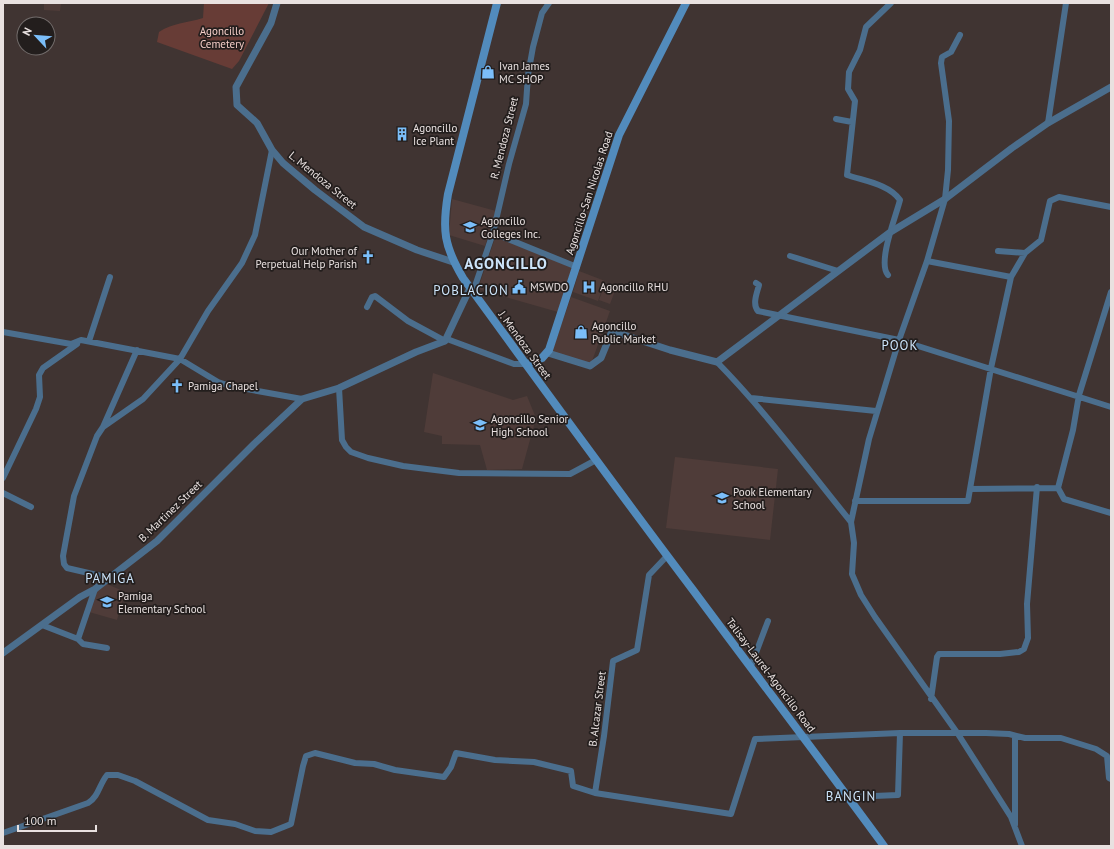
<svg xmlns="http://www.w3.org/2000/svg" width="1114" height="849" font-family="'PT Sans',sans-serif">
	<rect width="100%" height="100%" fill="#403432"/>
	<!-- built -->
	<path fill="#4f3c39" d="M44,3H61L60,11L44,10Z
		M452,199L496,211L485,246L449,235Z
		M496,235L572,268L558,312L478,289Z
		M579,271L605,281L598,301L573,292Z
		M605,284L616,288L610,304L599,300Z
		M571,297L610,311L591,364L552,352Z
		M433,373L513,400L527,396L536,418L522,469L487,470L480,445L442,444V436L424,432Z
		M675,457L778,469L770,540L666,528Z
		M107,584L125,592L117,620L89,612L96,589Z"/>
	<!-- green -->
	<path fill="#673c36" d="M204,3H269L239,61L232,69L157,42L159,32C172,23 187,23 203,18Z"/>
	<g fill="none" stroke-linecap="round" stroke-linejoin="round">
		<!-- minor -->
		<path stroke="#4b6e8d" stroke-width="6" d="M960,35L951,52L942,57L941,63L949,121L948,170L945,199L927,261L899,340L869,439L851,522L854,543L852,574L861,595L875,617L958,734L1011,817L1022,846
			M836,119L852,122
			M1048,123L1066,3
			M493,233L577,267
			M998,251L1025,253
			M790,256L838,271
			M927,261L1011,277
			M888,275C877,263 896,216 900,200C889,184 864,181 847,175L855,101L848,89L849,72L860,50L866,27L891,3
			M756,283L759,285C757,293 752,304 758,311L899,340L1111,407
			M473,292L493,233L509,164L526,104L528,75L533,47L542,13L549,3
			M367,307L372,297L375,296L408,321L445,341
			M3,332L71,344L81,340L180,359L218,382L230,386L302,399
			M447,339L514,364H527
			M89,341L110,277
			M717,362C766,412 807,468 851,522
			M339,388L342,440L346,447L351,452L368,458L403,466L459,473L570,474L596,460
			M751,398L876,411
			M103,427L137,350
			M3,478L36,409L40,397L39,375L43,368L77,344
			M1058,488L1073,430L1079,395L1111,292
			M970,489L991,368L1011,277L1025,253L1041,240L1050,201L1059,197L1111,207
			M3,493L31,507
			M855,501H968L970,489L1058,488L1064,499L1111,513
			M110,578L67,568L64,564L63,556L74,496L97,436L103,427L143,399L180,359L208,311L242,263L255,235L272,150
			M42,625L78,639L95,589
			M78,639L83,644L107,648
			M751,666L768,621
			M931,699L937,657L939,654H1000L1019,652L1024,649L1028,638L1027,604L1037,487
			M595,793L604,736L613,661L637,650L649,575L667,556
			M850,797L898,795L900,733H986L1009,734L1025,738H1061L1096,749L1107,756L1109,778L1111,779
			M1015,825V736
			M3,833L88,803C99,796 99,785 107,775H118L135,781L208,820L235,824L255,831L271,832L291,824L303,766L306,756L315,753L355,763L374,764L395,770L444,777L451,767L456,753L495,760L534,762L571,771L573,786L595,793L731,814L755,739L900,733"/>
		<!-- tertiary -->
		<path stroke="#4b6e8d" stroke-width="7" d="M277,3L271,23L236,87L237,105L257,123L272,150L283,163L315,190L364,227L417,250L453,262
			M548,353L590,366L601,358L612,331L670,350L717,362L889,233L945,199L1012,148L1048,123L1111,87
			M3,653L80,597L95,589L157,541L254,444L302,399L339,388L416,352L445,341L470,288"/>
		<!-- secondary -->
		<path stroke="#528bbc" stroke-width="8" d="M497,3L448,194C442,230 444,246 463,278C539,382 615,487 693,590C756,675 821,760 884,846
			M527,364L542,358L549,350L619,135L686,3"/>
	</g>
	<!-- icons -->
	<defs>
		<g id="shop-bare" transform="scale(1.08)"><path d="M-5-2.5h2.3a2.7 3.5 0 0 1 5.4 0H5L5.5 6h-11ZM-1.5-2.5h3a1.5 2.3 0 0 0-3 0Z" fill="#7bbef9" stroke="#231e1d" stroke-width="2.5" paint-order="stroke"/></g>
		<g id="building-bare" transform="scale(1.08)"><path d="M-4-6H4V6H1V3H-1V6H-4ZM-2.5-4.3h1.7v1.8h-1.7ZM.8-4.3h1.7v1.8H.8ZM-2.5-1h1.7V.8h-1.7ZM.8-1h1.7V.8H.8Z" fill="#7bbef9" stroke="#231e1d" stroke-width="2.5" paint-order="stroke"/></g>
		<g id="university-bare" transform="scale(1.08)"><path d="M0-5L7-2L0 1L-7-2ZM-4 1L0 2.5L4 1V4Q0 6-4 4Z" fill="#7bbef9" stroke="#231e1d" stroke-width="2.5" paint-order="stroke"/></g>
		<g id="church-bare" transform="scale(1.08)"><path d="M-1.2-6h2.4v3.5h3.3v2.4h-3.3V6h-2.4V-.1h-3.3v-2.4h3.3Z" fill="#7bbef9" stroke="#231e1d" stroke-width="2.5" paint-order="stroke"/></g>
		<g id="civic-bare" transform="scale(1.08)"><path d="M-.6-6.5H3V-4.5H.6V-3L4-1V1h2V6H-6V1h2V-1L-.6-3ZM-1.2 2.5V6h2.4V2.5Z" fill="#7bbef9" stroke="#231e1d" stroke-width="2.5" paint-order="stroke"/></g>
		<g id="hospital-bare" transform="scale(1.08)"><path d="M-5-5h3v3.5h4V-5h3V5h-3V1.5h-4V5h-3Z" fill="#7bbef9" stroke="#231e1d" stroke-width="2.5" paint-order="stroke"/></g>
		<g id="school-bare" transform="scale(1.08)"><path d="M0-5L7-2L0 1L-7-2ZM-4 1L0 2.5L4 1V4Q0 6-4 4Z" fill="#7bbef9" stroke="#231e1d" stroke-width="2.5" paint-order="stroke"/></g>
	</defs>
	<g fill-rule="evenodd">
		<use href="#shop-bare" x="488" y="72"/>
		<use href="#building-bare" x="402" y="134"/>
		<use href="#university-bare" x="470" y="227"/>
		<use href="#church-bare" x="368" y="257"/>
		<use href="#civic-bare" x="519" y="287"/>
		<use href="#hospital-bare" x="589" y="287"/>
		<use href="#shop-bare" x="581" y="332"/>
		<use href="#church-bare" x="177" y="386"/>
		<use href="#school-bare" x="480" y="425"/>
		<use href="#school-bare" x="722" y="498"/>
		<use href="#school-bare" x="107" y="602"/>
	</g>
	<g text-anchor="middle" dominant-baseline="central" stroke-width="3.5" stroke-linejoin="round" paint-order="stroke">
		<!-- park labels -->
		<g font-size="11" fill="#f4cdc7" stroke="#231e1d">
			<text x="222" y="31">Agoncillo<tspan x="222" dy="13">Cemetery</tspan></text>
		</g>
		<!-- poi labels -->
		<g font-size="11" fill="#e9e1e0" stroke="#231e1d" text-anchor="start">
			<text x="499" y="66">Ivan James<tspan x="499" dy="13">MC SHOP</tspan></text>
			<text x="413" y="128">Agoncillo<tspan x="413" dy="13">Ice Plant</tspan></text>
			<text x="481" y="221">Agoncillo<tspan x="481" dy="13">Colleges Inc.</tspan></text>
			<text x="357" y="251" text-anchor="end">Our Mother of<tspan x="357" dy="13">Perpetual Help Parish</tspan></text>
			<text x="530" y="287">MSWDO</text>
			<text x="600" y="287">Agoncillo RHU</text>
			<text x="592" y="326">Agoncillo<tspan x="592" dy="13">Public Market</tspan></text>
			<text x="188" y="386">Pamiga Chapel</text>
			<text x="491" y="419">Agoncillo Senior<tspan x="491" dy="13">High School</tspan></text>
			<text x="733" y="492">Pook Elementary<tspan x="733" dy="13">School</tspan></text>
			<text x="118" y="596">Pamiga<tspan x="118" dy="13">Elementary School</tspan></text>
		</g>
		<!-- street labels -->
		<g font-size="11" fill="#e9e1e0" stroke="#231e1d">
			<text transform="translate(504 138) rotate(-76)">R. Mendoza Street</text>
			<text transform="translate(323 180) rotate(39)">L. Mendoza Street</text>
			<text transform="translate(589 193) rotate(-72)">Agoncillo-San Nicolas Road</text>
			<text transform="translate(525 345) rotate(54)">J. Mendoza Street</text>
			<text transform="translate(170 511) rotate(-44)">B. Martinez Street</text>
			<text transform="translate(771 675) rotate(53)">Talisay-Laurel-Agoncillo Road</text>
			<text transform="translate(597 709) rotate(-83)">B. Alcazar Street</text>
		</g>
		<!-- quarter labels -->
		<g font-size="13" letter-spacing="1" fill="#cde5fb" stroke="#231e1d">
			<text x="471" y="290">POBLACION</text>
			<text x="900" y="345">POOK</text>
			<text x="110" y="578">PAMIGA</text>
			<text x="851" y="796">BANGIN</text>
		</g>
		<!-- district labels -->
		<g font-size="15" font-weight="bold" letter-spacing="1" fill="#cde5fb" stroke="#231e1d">
			<text x="506" y="263">AGONCILLO</text>
		</g>
	</g>
	<!-- border -->
	<rect width="1114" height="849" fill="none" stroke="#e9e1e0" stroke-width="8"/>
	<!-- north arrow -->
	<g transform="translate(36 36) rotate(296)"><circle r="19" fill="#231e1d" stroke="#726c6b"/>
	<path d="M0-3L7 15L0 10L-7 15Z" fill="#7bbef9"/>
	<text y="-6" font-size="11" font-weight="bold" text-anchor="middle" fill="#e9e1e0">N</text>
	</g>
	<!-- scale -->
	<path d="M18 825v6h78v-6" fill="none" stroke="#e9e1e0" stroke-width="2"/>
	<text x="24" y="825" font-size="12" fill="#e9e1e0" stroke="#231e1d" stroke-width="3" paint-order="stroke">100 m</text>
</svg>
